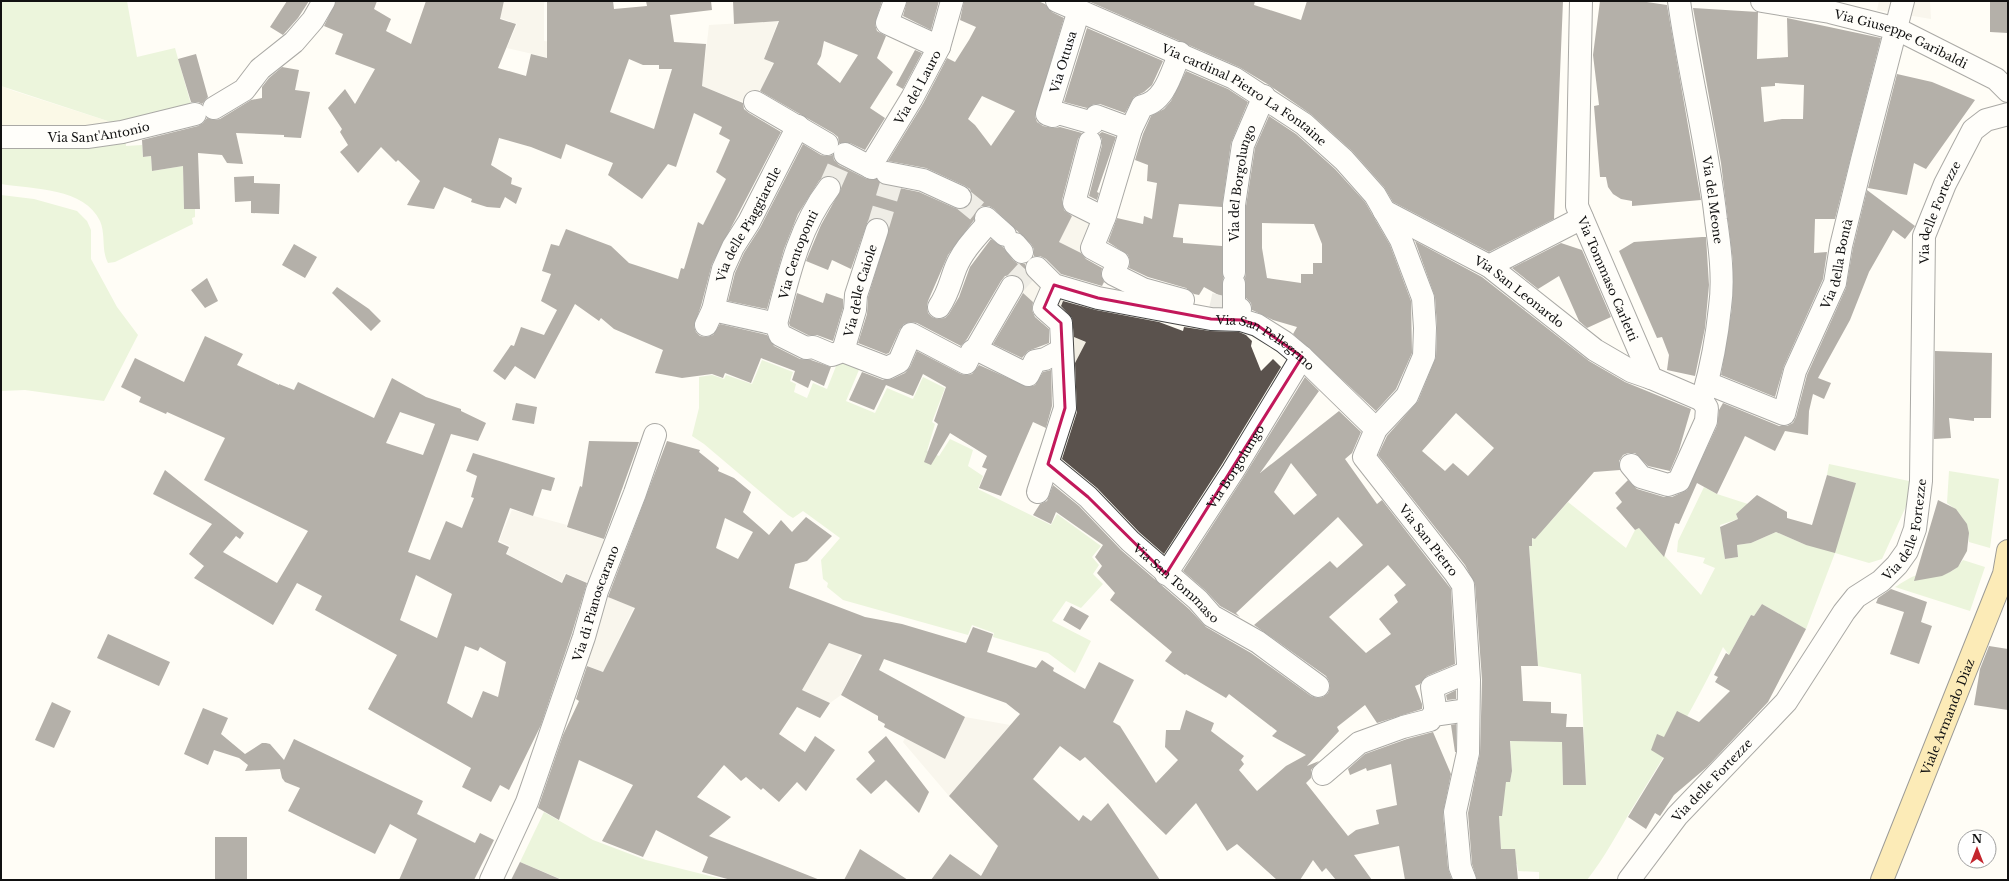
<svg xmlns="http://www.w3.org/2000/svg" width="2009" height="881" font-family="'Libre Baskerville',serif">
	<rect width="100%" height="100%" fill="#fffdf5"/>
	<!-- farmland -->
	<path fill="#f6f3d4" d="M1,86L14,91L123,126L1,131Z"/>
	<!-- green -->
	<path fill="#d5ebbd" d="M1,1H127L137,57L175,48L192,108L123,126L1,86Z
		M126,140V146L142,145L143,157L151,156L152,171L183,166L184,209H195V217L192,218L193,224L115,262L108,263C101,250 106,235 100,221C85,188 33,189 1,184V145Z
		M1,195L34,199L77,211L87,221L91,230V259L117,307L138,335L104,401L25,390L1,391Z
		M840,356L861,365L846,401L875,413L887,388L913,399L923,377L945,388L932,422L935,424L927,451L939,456L950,439L973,450L968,466L983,476L978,489L1051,525L1057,514L1101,546L1092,557L1099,565L1093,574L1103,584L1081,608L1066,601L1052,621L1091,641L1075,673L1048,653L993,637L994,633L972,625L968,635L843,600L827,587L828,583L823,579L821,560L840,538L803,511L793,518L788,515L704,444L692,436L699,408V377L712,375L724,379L726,375L752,384L762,360L793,372L790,381L796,384L794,392L807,398L813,383L827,389Z
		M1829,464L1909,481L1908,502L1882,559L1869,563L1835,553L1806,629L1762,604L1754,616L1751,615L1729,655L1723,647C1697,703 1665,755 1633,807C1618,832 1605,857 1587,880H1539V872L1518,871L1517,864H1515V849H1501L1499,816L1506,782H1510L1512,771L1510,737L1521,741L1562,742L1563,784L1586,785L1581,674L1538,666L1529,546H1532L1533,524L1550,522L1568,502L1626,548L1635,530L1639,528L1701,595L1715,568L1703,563L1705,558L1677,552L1678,541L1704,487L1717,494L1748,504L1736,514L1738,519L1720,525L1725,559L1738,557L1737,545L1751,543L1776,532L1806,545L1856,483L1827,475Z
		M1949,471L1999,479L1990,548L1969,542C1969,524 1962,513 1947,503Z
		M1963,560L1985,567L1970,611L1895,587C1902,583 1911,576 1918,575C1939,573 1948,580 1963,560Z
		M544,812L593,840L646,860L726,880H563L520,862Z"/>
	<!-- plaza -->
	<path fill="#f1ede2" d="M505,1H544V41L553,42L554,59L507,48L517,24L495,16L498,5H503Z
		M1879,1H1930L1931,19L1877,10Z
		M778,21L764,59L773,63L753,106L702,86L709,25Z
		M1071,199L1103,215L1090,258L1059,242L1064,214Z
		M1031,275L1068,289L1057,314L1074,323L1070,335L1085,342L1087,337L1094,341L1070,369L1061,401L1046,394L1054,368L1040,359L1053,337L1054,321L1019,290Z
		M512,510L567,525L566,527L624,546L591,584L565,573L562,582L507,554L510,546L499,541Z
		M589,590L634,607L603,672L576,661Z
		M829,643L860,654L841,695L830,703L802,690Z
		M965,717L1010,725L949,796L903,742L905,738L945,759Z"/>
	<!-- building -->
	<path fill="#5a524d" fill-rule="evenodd" d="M287,1H309L298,18L283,35L270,27Z
		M336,1H377L374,9L391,19L386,31L411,44L426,1H504L500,19L516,24L498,68L526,76L531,54L547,58V1H613L614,9L647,6L646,1H711L712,10L670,15L674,42L706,44L702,86L743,103L744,109L749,113L781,132L712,264L701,306L694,326L696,332L700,336L707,337L713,335L720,324L767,335L774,346L800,359L811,360L831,367L824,386L811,380L808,388L792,380L795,371L761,358L751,383L725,373L723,378L712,374L682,378L655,373L663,350L614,329L601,318L599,321L575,304L535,379L515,366L505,380L493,371L511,345L514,346L521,327L544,335L557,310L541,301L551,274L542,271L551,244L559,246L566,229L611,246L629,263L678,279L681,268L684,269L698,222L703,225L726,179L716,172L730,140L719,134L722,127L694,113L676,167L668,164L642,199L608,175L613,163L566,144L561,159L531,147L499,138L491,165L512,178L511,184L522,188L516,204L505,197L500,208L487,207L471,202L472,199L444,187L434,209L407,205L420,181L398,160L396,162L381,147L358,173L340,152L348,145L340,132L342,129L328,108L345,89L355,104L375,69L335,54L343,34L324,26ZM629,59L643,65H659V69H672L654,129L610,112Z
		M733,1H882L875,24L877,31L886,36L877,58L893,72L870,108L885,118L865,150L850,143H839L838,137L833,133L760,91L774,63L764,59L779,21L734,24ZM824,41L858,55L840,83L817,64L821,56Z
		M907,1H939L931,30L903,16Z
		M964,1H1038L1045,4L1052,12L1064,18L1035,116L1037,122L1043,126L1054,128L1060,127L1082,133L1078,139L1062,200L1064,210L1072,216L1059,242L1081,253L1086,259L1102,268L1101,275L1104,282L1102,286L1061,274L1046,259L1040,256H1034V249L1031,244L994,209L989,206H982L976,210L974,220L948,255L928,301L927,306L928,313L932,317L938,319L945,318L949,314L959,297L970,267L991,239L1003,247L1013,260L1018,264H1025V271L1029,278L1024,284L1018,276L1012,275L1005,276L1001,281L967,339L961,346L917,323L911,322L904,324L900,329L889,353L886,354L858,343L867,314L868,297L889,228L886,222L880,218H874L868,221L851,269L832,260L828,270L806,261L821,225L841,189L840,183L836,178L830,176L823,177L819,181L798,214L784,249L767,309L728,301L735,273L744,253L760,228L803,144L821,155L827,156L833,155L834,160L839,165L867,179H877L885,185L919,192L955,208L962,209L967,207L971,203L972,195L970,189L965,186L926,168L888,161L923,104L947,58L955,62L969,40L976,27L960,20ZM982,96L1015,111L991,146L975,125L968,119Z
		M1088,1H1255L1254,5L1301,20L1307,1H1563L1554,219L1489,252L1393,202L1384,187L1352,151L1312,115L1269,85L1239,67Z
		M1600,1H1640L1667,5L1701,200L1632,206V201L1621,199L1613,194L1608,187L1606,177H1600L1594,106L1599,105L1593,55Z
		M1990,1H2008V33L1990,32Z
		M1693,8L1758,12L1757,59L1788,57L1787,18L1881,38L1835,219H1815L1814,253L1827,252L1823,279L1784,366L1775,397L1721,375L1732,308L1733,262L1721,163ZM1775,83L1804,85L1803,119H1782L1764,122L1761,87L1775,86Z
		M1087,28L1163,61L1152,85L1144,92L1134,97L1125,113L1100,104H1094L1087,108L1064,102Z
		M915,50L922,53L903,89L896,85Z
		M196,54L208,97L202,104L198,102H191L178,59Z
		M282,67L299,70L295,90L310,92L301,138L284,137V135L236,133L243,164L227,163L222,155L198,153L200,209H184L183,166L152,171L151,156L143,157L142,140L198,126L203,123L207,118L214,120L220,119L251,100L262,98V87L269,78Z
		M1186,71L1228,89L1248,102L1231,143L1222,207L1179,204L1173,237L1183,238V243L1222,246L1223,278L1222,297L1204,287L1199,295L1194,294L1186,288L1148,277L1129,268L1130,261L1128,255L1108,242L1117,218L1143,224L1144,216L1152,219L1157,183L1147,181L1148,165L1135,160L1143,134L1151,116L1164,109L1171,101Z
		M1897,74L1932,82L1975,100L1926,169L1914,163L1907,195L1868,188Z
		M1269,116L1296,134L1335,169L1365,202L1390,245L1411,301L1412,353L1396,389L1376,411L1293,334L1297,327L1273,320L1252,310L1251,303L1246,298L1245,278L1246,272V206L1255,148ZM1262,223L1314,224L1322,244V263H1313V274H1301V283L1267,278L1262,248Z
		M1102,132L1116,137L1097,192L1099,193L1097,200L1089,196L1102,145V139L1099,134Z
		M254,176V183L280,184L279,214L251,213V201L235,202L234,177Z
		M1867,190L1915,226L1905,239L1893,230L1869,272L1850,320L1818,378L1831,383L1824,399L1813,394L1809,411L1808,435L1785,431L1775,451L1745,436L1717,494L1697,483L1679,524L1675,523L1664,557L1639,528L1635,530L1616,508L1622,502L1615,493L1628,480L1637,489L1664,497H1672L1687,490L1717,426L1719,410L1723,403L1779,426H1787L1793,423L1796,417L1807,375L1846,288L1853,248Z
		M1702,237H1706L1709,285L1705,328L1695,376L1667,370L1669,355L1662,337L1657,338L1619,251L1634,242Z
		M1415,241L1482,277L1589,361L1625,382L1691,409L1679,450L1670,471L1648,466L1635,453H1628L1623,455L1619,461L1620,470L1594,472L1535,539L1532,538V546H1529L1538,666H1521L1523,701L1551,702V713L1567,714L1566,727H1583L1586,785H1563L1562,742L1510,741L1512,771L1510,782H1506L1502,816H1499L1501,849H1515L1518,880H1477L1472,864L1468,813L1480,753L1482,680L1475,584L1465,565L1378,455L1387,436L1418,401L1436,357L1437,327L1435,297ZM1456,413L1494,448L1468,476L1453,463L1445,471L1422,451Z
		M1561,243L1582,250L1611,317L1587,328L1579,321L1559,276L1538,289L1512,268Z
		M294,244L317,257L305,278L282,265Z
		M207,278L218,301L205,308L191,290Z
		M337,287L369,309L381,321L371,331L332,293Z
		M797,293L823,303L826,293L843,299V308L833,341L817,335H808L790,326L789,323Z
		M1023,293L1033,302L1032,310L1035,317L1049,329V343L1028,351L1022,358L993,344Z
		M1063,301L1096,310L1159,322L1183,331L1184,327L1210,331L1239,332L1246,335L1252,341L1251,346L1261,371L1273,359L1281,367L1222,464L1164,554L1139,532L1097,488L1062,459L1077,412L1075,363L1086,342L1074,337L1072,318L1061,306Z
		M205,336L243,354L237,365L279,385V384L294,390L298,382L374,418L392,378L426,397L461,409V411L486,423L478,441L451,434L408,552L430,560L446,521L462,528L474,498L471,497L477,476L466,471L473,453L555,478L551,491L542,489L533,516L510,508L498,542L509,547L506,554L562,583L566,574L587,583L572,633L541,725L509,790L500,785L491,802L462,787L471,768L368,709L397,655L315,610L322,596L297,583L273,625L194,578L204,566L189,554L212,524L153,494L165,470L244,533L240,539L236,536L223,552L277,583L308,531L204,480L225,438L167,412L166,414L139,402L141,397L121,387L135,358L184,382ZM400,412L435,424L423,455L386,443ZM416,575L452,594L437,638L400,620ZM465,646L478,651L480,647L506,662L498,697L483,691L472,718L447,703Z
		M917,351L961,374L967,375L972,374L979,365L1028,387L1035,385L1043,372L1051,370L1052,406L1046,428L1033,422L1001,496L979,488L987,469L982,467L987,456L950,433L931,465L924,462L938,424L934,421L946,387L923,374L913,396L886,385L874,410L849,400L862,372L883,380L892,379L905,373L910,367Z
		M1935,351L1992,353L1991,418H1974V421L1949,418L1951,438L1934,439Z
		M1305,377L1319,391L1260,473L1339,411L1361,432L1352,453L1345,459L1377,504L1382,500L1451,589L1455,664L1427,676L1420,684L1415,686L1422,704V709L1377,723L1365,705L1337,727L1339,731L1307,766L1319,761L1311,770V778L1306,783L1348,836L1356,830L1379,824L1376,810L1397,805L1391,764L1367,771L1366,768L1350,775L1348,769L1365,754L1407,739L1433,732L1451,774L1443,813L1448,868L1452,880H1405L1399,846L1354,855L1372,880H1336L1326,868L1322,872L1313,860L1300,880H1277L1237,844L1227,851L1196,803L1166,835L1085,757L1080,761L1060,746L1033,779L1079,821L1083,815L1091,821L1108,803L1160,880H931L950,854L981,876L998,846L949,796L1020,714L1006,703L884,659L879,670L965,717L945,759L884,727L885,724L878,720V716L841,695L862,655L829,643L802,690L830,703L820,718L797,707L779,734L805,752L815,736L835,750L806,791L797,782L779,802L763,788L761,790L746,777L741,781L724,765L697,797L731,817L709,836L820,880H731L702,872L708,857L656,830L643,857L602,841L633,785L579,760L559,820L538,808L563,735L579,701L576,699L587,666L603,672L635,608L608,597L667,441L700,450L699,452L719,468L718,471L734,478L751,492L743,512L769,535L781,520L792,532L806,517L832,536L807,561L795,564L789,588L865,617L902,624L966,643L973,627L993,634L987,652L1036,668L1042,660L1054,668L1053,671L1085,689L1099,662L1134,680L1113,722L1120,726L1156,783L1178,760L1165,747L1166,730H1180L1186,710L1214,723L1211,731L1244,756L1241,760L1244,764L1239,770L1257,791L1286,766L1306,755L1272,736L1277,731L1229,694L1226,698L1186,674L1185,675L1165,661L1172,652L1110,600L1115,593L1097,573L1102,566L1095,557L1103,545L1056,512L1051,524L1033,515L1040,504L1047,501L1053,485L1079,506L1121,550L1189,609L1206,627L1251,653L1311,696L1317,698L1323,697L1328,693L1330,687L1329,681L1326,676L1254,625L1330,561L1337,568L1363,545L1338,517L1236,613L1240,617L1220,606L1206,591L1183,571L1243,478ZM1291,463L1317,495L1294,515L1274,492ZM725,518L753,532L738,559L716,548ZM1388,565L1406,585L1394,595L1398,602L1379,619L1391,634L1366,653L1329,617Z
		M516,403L537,407L534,424L512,420Z
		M589,441L639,442L604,539L567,527L580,486L582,487Z
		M1827,475L1856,483L1835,553L1806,545L1776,532L1751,543L1737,545L1738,557L1725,559L1720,527L1738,519L1736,514L1757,495L1787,512V518L1812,525Z
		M1938,500L1956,509L1967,524L1969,533L1967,551L1958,567L1950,572L1942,576L1914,581Z
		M1891,589L1927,602L1921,622L1932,626L1919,664L1890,654L1904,612L1876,603L1878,598Z
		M1762,604L1806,629L1768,702L1707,767L1674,795L1660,816L1655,813L1646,829L1628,817L1664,758L1651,750L1657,734L1664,737L1677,711L1699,722L1730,691L1715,682L1718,677L1714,675L1726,653L1729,655L1751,615L1754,616Z
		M1071,606L1089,616L1080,630L1063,620Z
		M108,634L170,662L159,686L97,658Z
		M1989,646L2008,649V710L1974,705L1980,669Z
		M1456,690V699L1447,700L1446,695Z
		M52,702L71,711L54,748L35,740Z
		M203,708L228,718L221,734L245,754L262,743H266L270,744L284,760L294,739L423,801L417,814L475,843L480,833L494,840L474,880H399L417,839L390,824L375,854L288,811L300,788L285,782L282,778L280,769L245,771L248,765L239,758L214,750L208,765L184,754Z
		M1456,724V752H1455L1451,725Z
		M886,736L929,792L919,813L886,780L871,794L856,779L875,761L868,752Z
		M215,837H247V880H215Z
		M860,849L908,880H844Z
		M520,862L562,880H511Z"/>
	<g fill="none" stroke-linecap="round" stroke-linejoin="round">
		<!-- minor-tunnel -->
		<path stroke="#dbdad3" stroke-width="22" stroke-dasharray="22 11" stroke-linecap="butt" d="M829,188L840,163
			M960,197L986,218
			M877,230L893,177
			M1012,287L1033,264
			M1210,304L1228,308"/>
		<!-- minor casing -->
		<g stroke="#444" stroke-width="24">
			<g id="minor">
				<path d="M895,1L887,23L939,47"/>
				<path id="s1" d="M1057,1L1234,78L1304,124L1344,160L1375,195L1401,240L1423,298L1425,328L1424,356L1407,396L1376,429L1364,457L1455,573L1463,585L1469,680L1468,753L1455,812L1460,867L1465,880"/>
				<path id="s2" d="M1581,1L1577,206L1651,378L1702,400"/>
				<path id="s3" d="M1679,1C1689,74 1708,146 1716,220C1720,248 1724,279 1720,307C1717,337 1711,368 1703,397"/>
				<path id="s4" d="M1762,1L1830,12L1897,29L1996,79L2008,91"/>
				<path d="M1079,10L1047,114L1053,116L1058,113L1093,123L1096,116L1131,129"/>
				<path d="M1180,53C1171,73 1165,102 1142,106L1131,129L1105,216L1092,248L1118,262L1113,274L1143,289L1183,300"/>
				<path d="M755,102L827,144"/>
				<path d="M214,108L244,90L260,69L294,42L313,20L324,1"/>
				<path id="s5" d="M1,137H87L122,132L195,114"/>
				<path d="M1090,142L1074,203L1104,218"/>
				<path d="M845,154L872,168"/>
				<path id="s6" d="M870,167L912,98L939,47L952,1"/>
				<path d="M887,173L923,180L960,197"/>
				<path id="s7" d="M1384,211L1489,266L1595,350L1631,371L1651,378"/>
				<path d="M986,218L1005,235"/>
				<path d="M1015,244L1022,252"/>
				<path d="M1489,266L1582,218"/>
				<path id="s8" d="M1037,268L1054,285L1098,298L1211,319L1241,320L1257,325L1284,342L1302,357L1376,429"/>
				<path id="s9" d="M1234,272V205L1238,178L1243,145L1264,96"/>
				<path d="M1234,284V309H1240"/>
				<path d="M939,307C949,292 950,282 956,267C963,250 977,236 989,222"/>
				<path d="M713,310L776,324L780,335L806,348L813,347L832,355L843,351L887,368L899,362L911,334L966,363L972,351L976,349L1012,287"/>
				<path id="s10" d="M776,324C788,277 799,227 829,188"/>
				<path id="s11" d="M706,325L713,310L723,269L733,247L749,222L798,126"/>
				<path d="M976,349L1028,375L1035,361L1045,359L1062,350"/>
				<path id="s12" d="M843,351L855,310L856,295L877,230"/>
				<path id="s13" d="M1707,383L1784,414L1795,371L1835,283L1841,246L1862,160L1903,1"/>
				<path id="s14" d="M1048,464L1088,497L1130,541L1198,600L1212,616L1258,642L1318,686"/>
				<path d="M1631,465L1641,477L1668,485L1679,481L1706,421L1707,408L1702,400"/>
				<path d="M1038,492L1065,408L1061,323L1044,308L1054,285"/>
				<path id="s15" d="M1166,574L1233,471L1302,357"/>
				<path d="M1436,714L1432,687L1468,672"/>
				<path d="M1323,774L1359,743L1403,727L1430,720L1433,715L1468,710"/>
				<path id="s16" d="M491,880L527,802L584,637L597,591L635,493L655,435"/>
				<path id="s17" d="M1629,880L1677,816L1786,702L1844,612L1856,597L1881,581L1897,565L1907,551L1915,529L1921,481L1924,236L1945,184L1973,130L1986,120L2008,114"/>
			</g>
		</g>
		<!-- major casing -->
		<g stroke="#222" stroke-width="24">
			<g id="major">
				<path id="s18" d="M1882,880L2004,574L2008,551"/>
			</g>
		</g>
		<!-- minor -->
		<use href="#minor" stroke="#fff" stroke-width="22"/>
		<!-- major -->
		<use href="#major" stroke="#f9d66b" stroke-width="22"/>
	</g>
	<!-- marked area -->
	<path d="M0 0H2009V881H0ZM1054,285L1098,298L1211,319L1241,320L1257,325L1302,357L1166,574L1088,497L1048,464L1065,408L1061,323L1044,308Z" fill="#fffdf5" fill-opacity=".55" fill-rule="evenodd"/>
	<path fill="none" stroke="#c2185b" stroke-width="3" stroke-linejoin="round" d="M1054,285L1098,298L1211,319L1241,320L1257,325L1302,357L1166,574L1088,497L1048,464L1065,408L1061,323L1044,308Z"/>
	<g text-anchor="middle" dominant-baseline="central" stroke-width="4" stroke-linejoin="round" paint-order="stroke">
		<!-- street labels -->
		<g font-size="12" fill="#111" stroke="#fff">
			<text stroke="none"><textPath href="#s4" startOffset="145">Via Giuseppe Garibaldi</textPath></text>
			<text transform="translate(1063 62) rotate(-73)">Via Ottusa</text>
			<text stroke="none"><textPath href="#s6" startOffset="93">Via del Lauro</textPath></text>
			<text stroke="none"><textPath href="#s1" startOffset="210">Via cardinal Pietro La Fontaine</textPath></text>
			<text stroke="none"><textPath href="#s5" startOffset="98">Via Sant'Antonio</textPath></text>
			<text stroke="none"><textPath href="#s9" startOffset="90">Via del Borgolungo</textPath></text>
			<text stroke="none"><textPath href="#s3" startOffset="202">Via del Meone</textPath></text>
			<text stroke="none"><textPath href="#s17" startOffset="777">Via delle Fortezze</textPath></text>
			<text stroke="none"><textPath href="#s11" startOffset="110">Via delle Piaggiarelle</textPath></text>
			<text stroke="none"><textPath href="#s10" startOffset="73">Via Centoponti</textPath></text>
			<text stroke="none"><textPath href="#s13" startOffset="243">Via della Bontà</textPath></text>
			<text stroke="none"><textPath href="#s2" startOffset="284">Via Tommaso Carletti</textPath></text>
			<text stroke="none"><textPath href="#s12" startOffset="63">Via delle Caiole</textPath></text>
			<text stroke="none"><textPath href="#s7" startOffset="158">Via San Leonardo</textPath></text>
			<text stroke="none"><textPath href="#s8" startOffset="246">Via San Pellegrino</textPath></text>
			<text stroke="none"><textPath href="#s15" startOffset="128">Via Borgolungo</textPath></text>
			<text stroke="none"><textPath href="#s17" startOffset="453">Via delle Fortezze</textPath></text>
			<text stroke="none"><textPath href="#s1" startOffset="774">Via San Pietro</textPath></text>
			<text stroke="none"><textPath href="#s14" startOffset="175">Via San Tommaso</textPath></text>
			<text stroke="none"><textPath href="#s16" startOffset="296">Via di Pianoscarano</textPath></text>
			<text stroke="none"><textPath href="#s18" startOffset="176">Viale Armando Diaz</textPath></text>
			<text stroke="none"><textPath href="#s17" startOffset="130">Via delle Fortezze</textPath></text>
		</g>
	</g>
	<!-- border -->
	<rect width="2009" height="881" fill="none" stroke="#111111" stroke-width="4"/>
	<!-- north arrow -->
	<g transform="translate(1977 849)"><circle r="19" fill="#ffffff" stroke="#a0a0a0"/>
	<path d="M0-3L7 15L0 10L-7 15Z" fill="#c4262e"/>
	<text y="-6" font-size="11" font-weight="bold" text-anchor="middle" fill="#111111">N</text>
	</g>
</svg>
